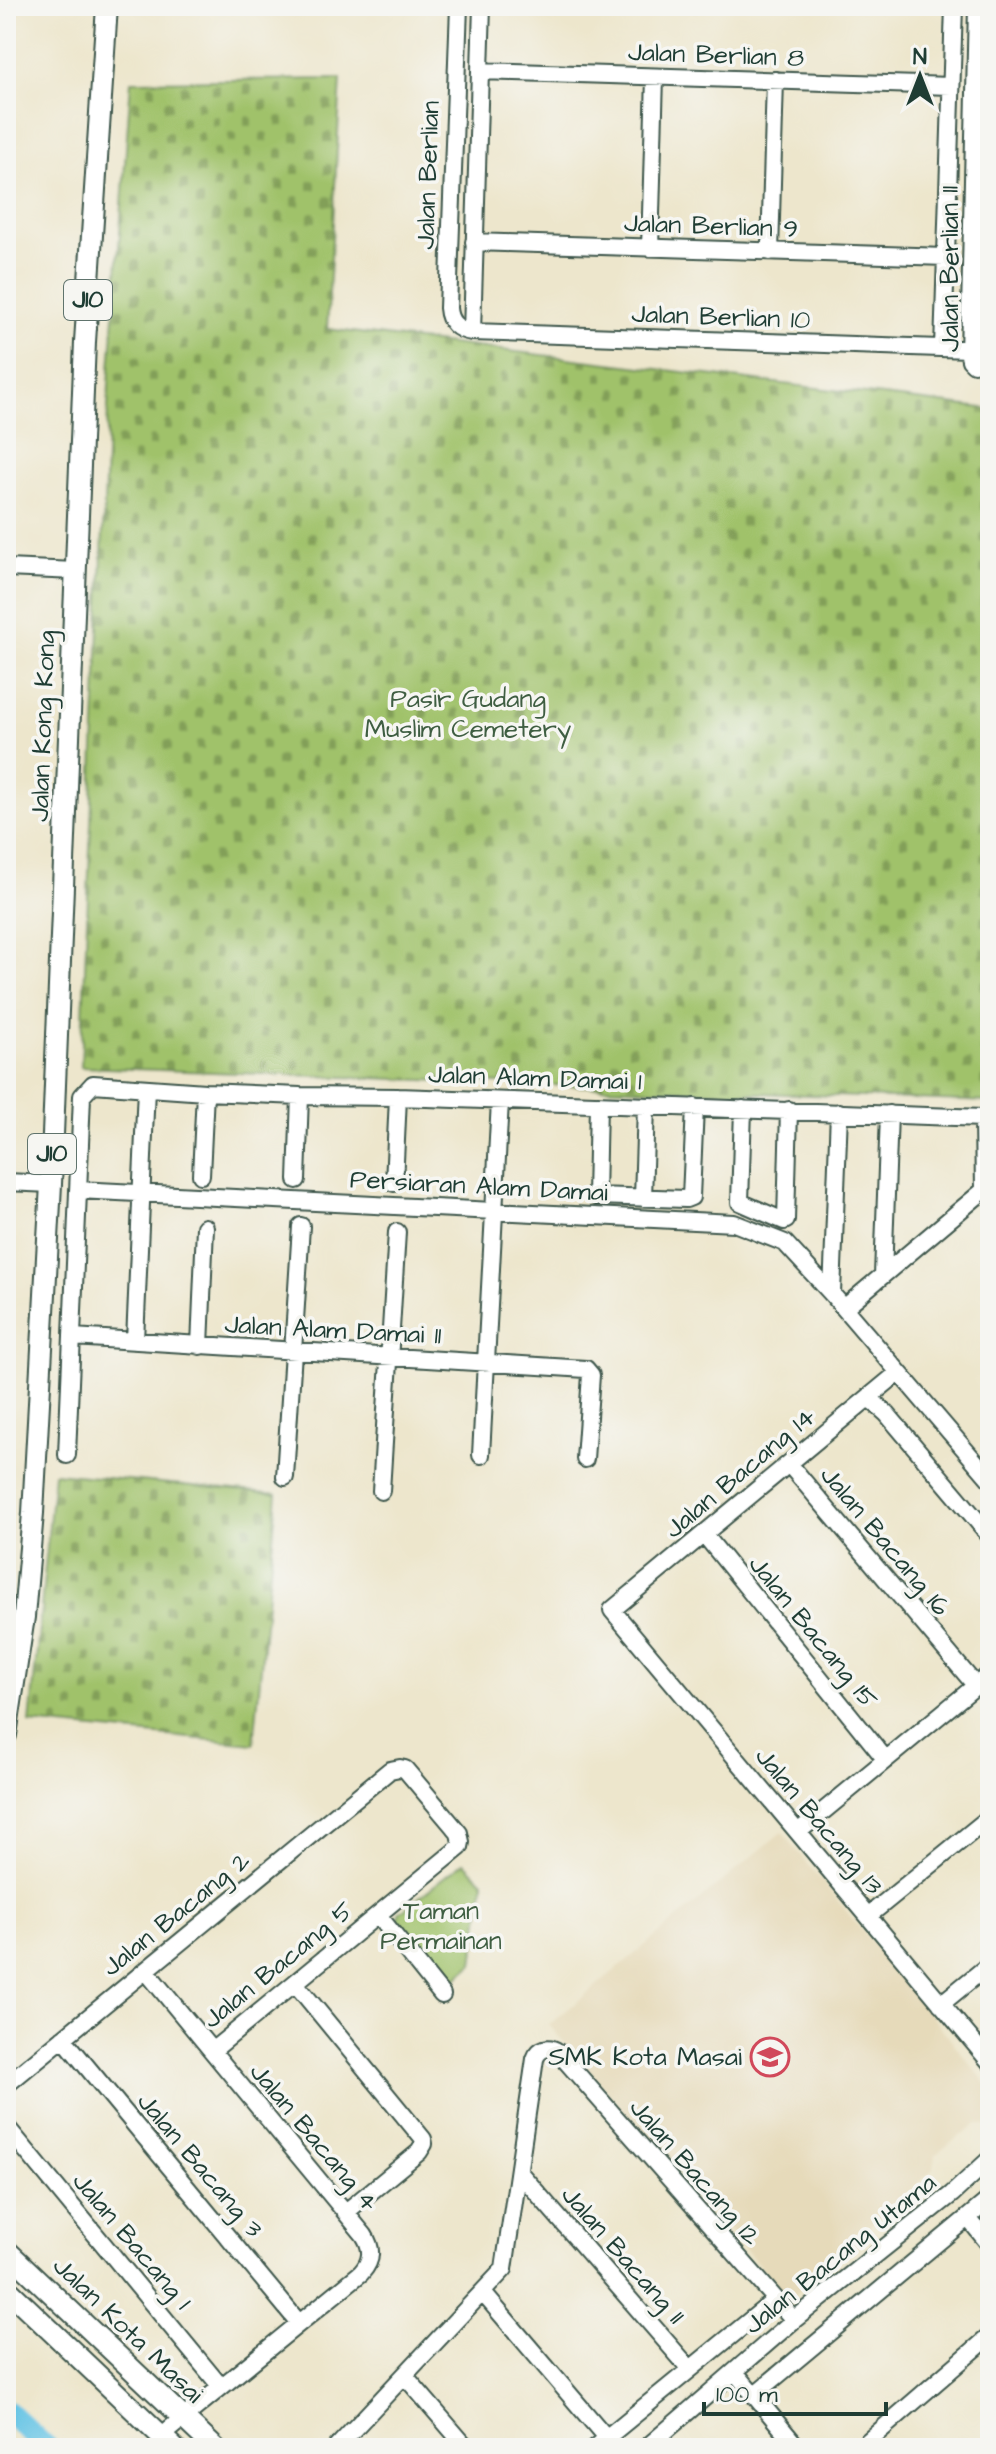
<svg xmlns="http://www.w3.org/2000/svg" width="996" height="2454" font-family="'Architects Daughter',sans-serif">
	<defs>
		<pattern id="cemetery-stones" width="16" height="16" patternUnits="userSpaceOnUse" patternTransform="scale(2)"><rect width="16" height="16" fill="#a0c26b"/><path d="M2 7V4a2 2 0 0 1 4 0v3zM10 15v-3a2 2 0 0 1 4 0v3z" fill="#829f59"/></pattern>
	</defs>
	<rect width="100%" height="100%" fill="#f6f6f2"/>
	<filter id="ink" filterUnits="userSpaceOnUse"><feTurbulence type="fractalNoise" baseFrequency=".0125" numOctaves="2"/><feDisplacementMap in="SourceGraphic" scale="16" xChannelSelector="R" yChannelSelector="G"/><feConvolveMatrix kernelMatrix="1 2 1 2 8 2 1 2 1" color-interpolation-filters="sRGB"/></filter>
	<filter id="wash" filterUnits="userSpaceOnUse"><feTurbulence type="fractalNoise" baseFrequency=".006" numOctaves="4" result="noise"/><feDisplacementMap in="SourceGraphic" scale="32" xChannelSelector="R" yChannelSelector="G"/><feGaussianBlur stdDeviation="1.8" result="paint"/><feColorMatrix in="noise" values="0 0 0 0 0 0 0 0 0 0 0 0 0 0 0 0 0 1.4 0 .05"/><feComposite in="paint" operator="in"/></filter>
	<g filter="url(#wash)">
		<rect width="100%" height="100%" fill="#ede6cc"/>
		<!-- built -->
		<path fill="#e6daba" d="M782,1832L990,2088V2126L977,2123L935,2155L934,2169L868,2227L811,2271L810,2280L790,2300L549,2025Z"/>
		<!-- cemetery -->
		<path fill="url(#cemetery-stones)" stroke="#608050" stroke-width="2" d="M341,79L327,329L990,409V1102L81,1067L109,384L131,81Z
			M54,1473L277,1494L254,1744L30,1723Z"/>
		<!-- park -->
		<path fill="#a0c26b" stroke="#608050" stroke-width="2" d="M464,1862L484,1882L473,1964L444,1989L396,1931L399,1913Z"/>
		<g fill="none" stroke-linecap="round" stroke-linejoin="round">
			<!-- river -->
			<path stroke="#67c5e5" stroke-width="22" d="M6,2410L47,2448"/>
		</g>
	</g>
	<g filter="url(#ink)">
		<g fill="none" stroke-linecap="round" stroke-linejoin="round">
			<!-- minor casing -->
			<g stroke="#3e564b" stroke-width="20">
				<path id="minor" d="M459,6L448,308C449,322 457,330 472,332L969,349
					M977,6L969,355L970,360L974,364L980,358L989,6
					M480,71L951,86
					M474,242L946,257
					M650,248L655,77
					M770,252L775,80
					M472,332L482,6
					M943,348L954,6
					M6,568L76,571
					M598,1104L596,1196L686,1199L691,1197L695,1107
					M743,1109L740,1202L784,1221L786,1220L789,1110
					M201,1175L205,1092
					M297,1180L300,1096
					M6,1182L51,1184
					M394,1183L398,1097
					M78,1190L734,1223L785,1243L832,1294L990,1479
					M643,1198L646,1106
					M883,1275L889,1114
					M832,1294L839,1112
					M844,1308L989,1186
					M73,1337L586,1369L591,1375L585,1459
					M135,1341L146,1088
					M200,1346L205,1227
					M898,1373L612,1610L990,2062
					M869,1398L887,1414L990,1536
					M67,1455L82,1096L93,1084L205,1092L300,1096L398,1097L983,1118L984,1191
					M481,1455L500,1101
					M789,1464L976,1686
					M285,1477L301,1226
					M381,1491L397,1232
					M704,1534L886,1760
					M798,1832L990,1674
					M378,1915L442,1995
					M868,1916L990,1817
					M146,1971L364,2235C373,2249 372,2261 361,2273L161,2436
					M295,1983L423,2139L424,2144L419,2152L346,2212
					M941,2004L990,1964
					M63,2038L299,2323
					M6,2085L390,1770L400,1768L405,1769L459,1833L461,1842L460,1847L212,2051
					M6,2126L221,2387
					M519,2172L690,2369
					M968,2218L990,2245
					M483,2293L615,2448
					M735,2372L798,2448
					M405,2376L467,2448
					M754,2395L990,2199
					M336,2448L504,2269L535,2059C539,2048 549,2045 558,2052L794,2320
					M594,2448L775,2300
					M646,2448L794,2320L952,2194L990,2159
					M860,2448L990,2336"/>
			</g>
			<!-- major casing -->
			<g stroke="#3e564b" stroke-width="24">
				<path id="major" d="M6,1735L24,1617L33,1513L51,1184L85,342L107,6
					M6,2250L215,2448
					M6,2288L174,2448"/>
			</g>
			<!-- minor -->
			<use href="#minor" stroke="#fff" stroke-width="16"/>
			<!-- major -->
			<use href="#major" stroke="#fff" stroke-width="20"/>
		</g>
	</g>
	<!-- icons -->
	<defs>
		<g id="school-ring" transform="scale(2)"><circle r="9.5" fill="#f6f6f2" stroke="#d1495b" stroke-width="1.5"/><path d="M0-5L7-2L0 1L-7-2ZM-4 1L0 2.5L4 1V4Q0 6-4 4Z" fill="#d1495b"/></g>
	</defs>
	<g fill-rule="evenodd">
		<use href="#school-ring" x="770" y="2057"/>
	</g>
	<g text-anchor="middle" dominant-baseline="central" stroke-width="7" stroke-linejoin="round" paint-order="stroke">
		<!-- shield labels -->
		<g fill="#f6f6f2" stroke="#60746d" stroke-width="2">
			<rect x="64" y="280" width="48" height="40" rx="6"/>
			<rect x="28" y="1134" width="48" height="40" rx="6"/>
		</g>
		<g font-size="24" font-weight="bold" fill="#1f3d34">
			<text x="88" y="300">J10</text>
			<text x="52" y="1154">J10</text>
		</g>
		<!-- street labels -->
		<g font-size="26" fill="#1f3d34" stroke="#f6f6f2">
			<text transform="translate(716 55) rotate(2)">Jalan Berlian 8</text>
			<text transform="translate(428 175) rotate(-88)">Jalan Berlian</text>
			<text transform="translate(711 226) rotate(2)">Jalan Berlian 9</text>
			<text transform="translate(950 269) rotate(-90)">Jalan Berlian 11</text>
			<text transform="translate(721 317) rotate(2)">Jalan Berlian 10</text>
			<text transform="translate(43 726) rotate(-88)">Jalan Kong Kong</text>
			<text transform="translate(535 1078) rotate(2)">Jalan Alam Damai 1</text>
			<text transform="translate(479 1186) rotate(3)">Persiaran Alam Damai</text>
			<text transform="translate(333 1330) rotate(3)">Jalan Alam Damai 11</text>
			<text transform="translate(740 1473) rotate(-40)">Jalan Bacang 14</text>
			<text transform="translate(885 1541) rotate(50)">Jalan Bacang 16</text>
			<text transform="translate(813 1632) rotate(51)">Jalan Bacang 15</text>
			<text transform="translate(819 1821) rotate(50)">Jalan Bacang 13</text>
			<text transform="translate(176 1914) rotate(-39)">Jalan Bacang 2</text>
			<text transform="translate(278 1965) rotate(-39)">Jalan Bacang 5</text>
			<text transform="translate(314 2137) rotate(50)">Jalan Bacang 4</text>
			<text transform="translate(200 2165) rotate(50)">Jalan Bacang 3</text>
			<text transform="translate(695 2172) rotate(49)">Jalan Bacang 12</text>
			<text transform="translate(132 2241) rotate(50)">Jalan Bacang 1</text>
			<text transform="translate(840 2254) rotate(-39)">Jalan Bacang Utama</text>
			<text transform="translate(623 2255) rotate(49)">Jalan Bacang 11</text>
			<text transform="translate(128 2330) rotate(44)">Jalan Kota Masai</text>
		</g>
		<!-- park labels -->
		<g font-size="26" fill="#3f5e42" stroke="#f6f6f2">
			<text x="468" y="699">Pasir Gudang<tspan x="468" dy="30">Muslim Cemetery</tspan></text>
			<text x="441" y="1911">Taman<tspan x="441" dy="30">Permainan</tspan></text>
		</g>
		<!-- poi labels -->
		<g font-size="26" fill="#1f3d34" stroke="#f6f6f2" text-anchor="end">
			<text x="742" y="2057">SMK Kota Masai</text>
		</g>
	</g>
	<!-- margin -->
	<rect width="996" height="2454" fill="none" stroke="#f6f6f2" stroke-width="32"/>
	<!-- north arrow -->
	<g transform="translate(920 76)" stroke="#f6f6f2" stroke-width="6" paint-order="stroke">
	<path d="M0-6L14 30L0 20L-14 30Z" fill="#1f3d34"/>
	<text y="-12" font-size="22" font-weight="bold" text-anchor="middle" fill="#1f3d34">N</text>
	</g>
	<!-- scale -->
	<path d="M704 2402v12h182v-12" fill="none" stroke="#1f3d34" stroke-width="4"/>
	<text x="716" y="2402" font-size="24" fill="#1f3d34" stroke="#f6f6f2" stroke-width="6" paint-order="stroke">100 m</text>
</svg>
